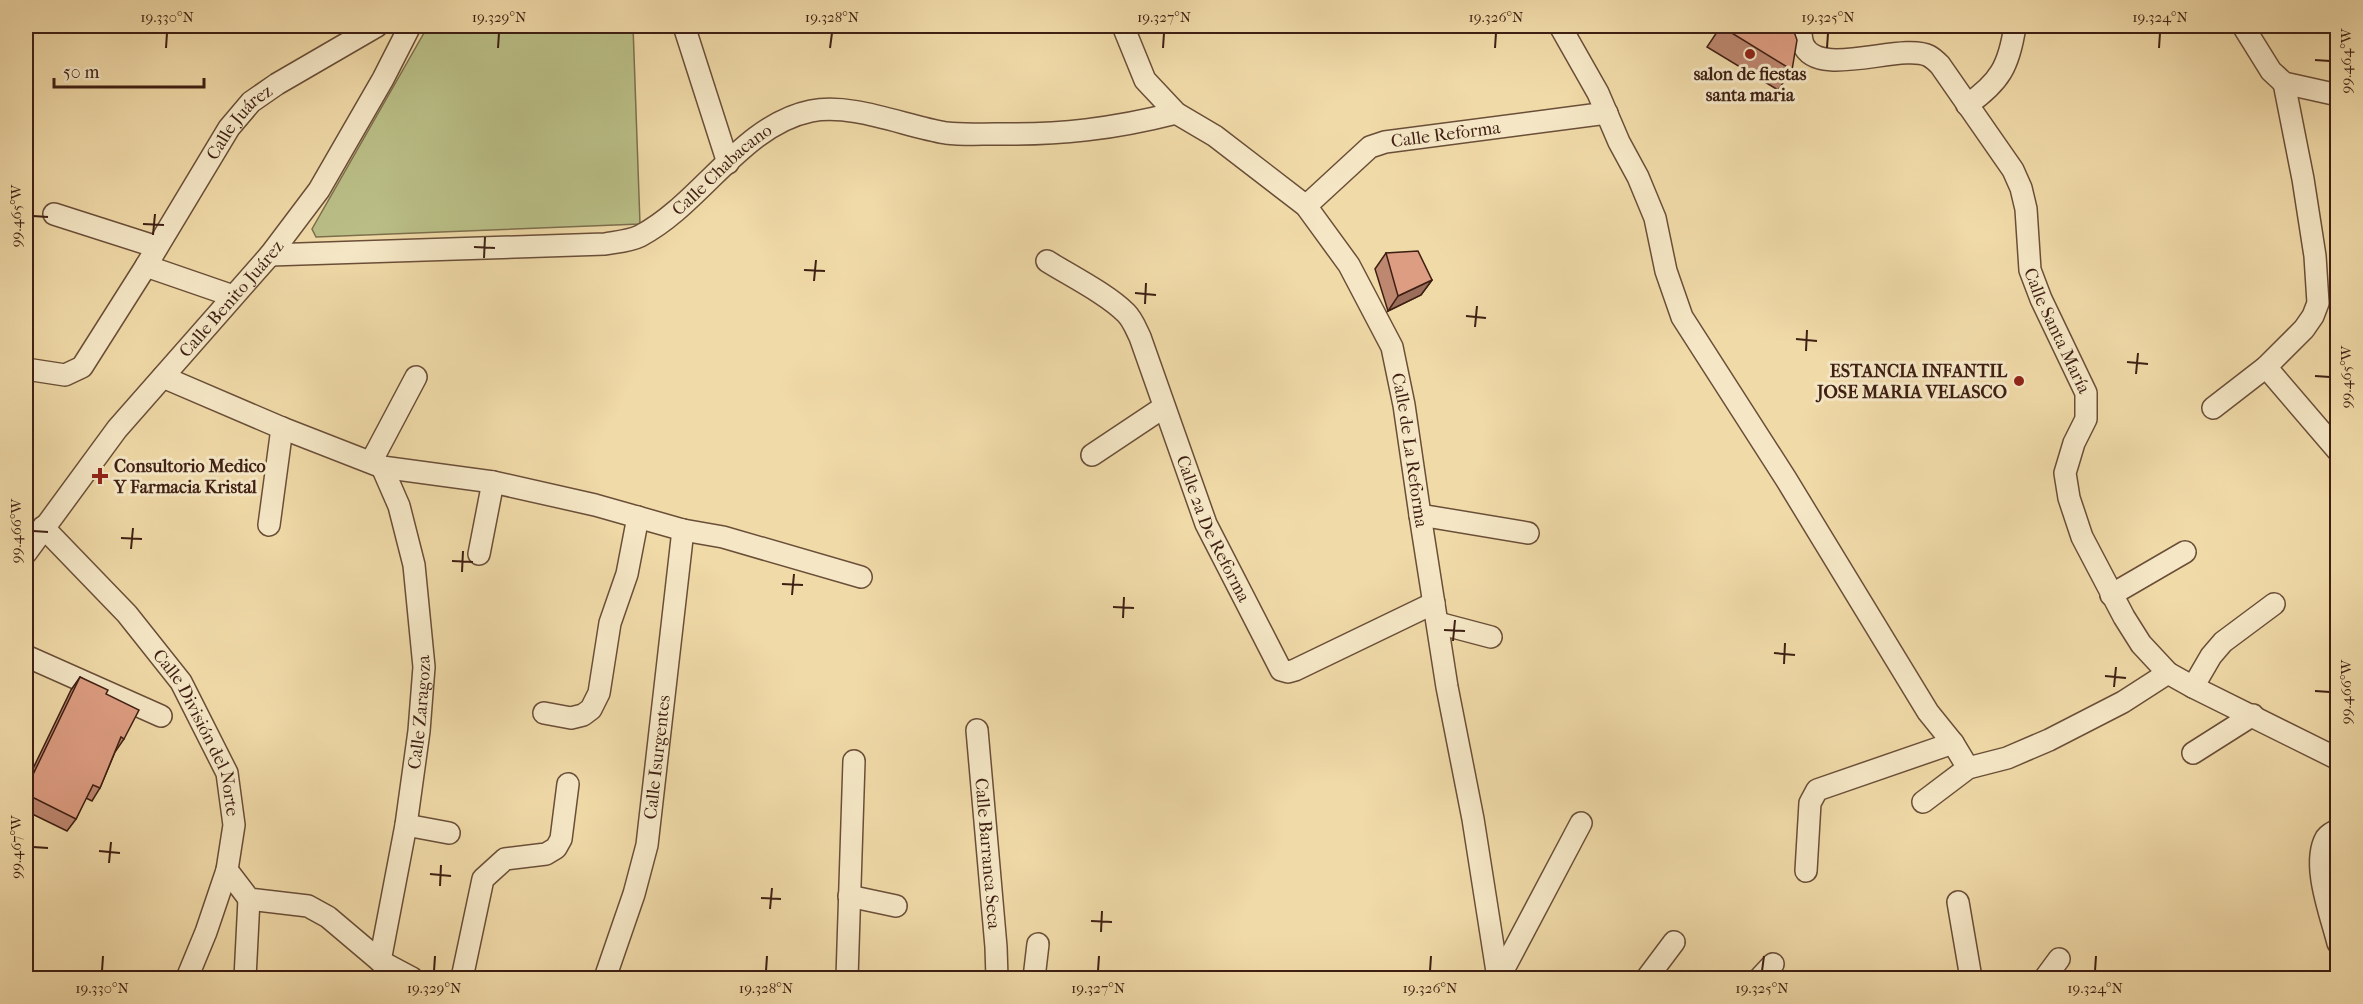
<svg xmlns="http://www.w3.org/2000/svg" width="2363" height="1004" font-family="'IM FELL French Canon',serif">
	<rect width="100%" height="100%" fill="#f0daa8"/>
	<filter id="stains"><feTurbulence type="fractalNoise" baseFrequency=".00333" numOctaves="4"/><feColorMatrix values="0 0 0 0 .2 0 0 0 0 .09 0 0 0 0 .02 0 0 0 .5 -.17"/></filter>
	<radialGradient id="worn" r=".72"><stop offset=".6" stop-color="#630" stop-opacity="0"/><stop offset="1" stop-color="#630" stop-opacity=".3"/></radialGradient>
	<!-- green -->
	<path fill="#babf87" stroke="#7c6f4d" stroke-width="1.5" d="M428,26H633L640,224L316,237L312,229Z"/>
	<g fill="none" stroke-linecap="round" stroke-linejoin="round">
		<!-- minor casing -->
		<g stroke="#6a4e38" stroke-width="24">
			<g id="minor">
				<path d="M684,26L728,163"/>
				<path id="s1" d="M1123,26L1145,80L1176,113L1215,136L1306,206L1349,265L1392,347L1404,405L1420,515L1447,687L1473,819L1498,978"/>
				<path d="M1560,26L1598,93L1619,142L1638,177L1655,218L1666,271L1682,317L1786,479L1928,712L1953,743L1968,768"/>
				<path id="s2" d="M1800,26C1801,31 1801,39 1803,44C1817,80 1902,42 1929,56C1933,58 1937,62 1940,65L2013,170L2021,188L2026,209L2030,270L2041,299L2086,393V419L2074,443L2065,473L2069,498L2082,537L2124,617L2141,644L2168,673L2193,687L2338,759"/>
				<path d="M2243,26L2271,71L2284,83L2338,95"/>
				<path d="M1967,105C2000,82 2009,66 2015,26"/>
				<path id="s3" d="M1306,206L1370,147L1385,142L1607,113"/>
				<path d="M54,214L157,247"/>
				<path id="s4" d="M270,255L605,244C616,242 630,241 640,236C701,204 742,125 811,111C853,103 904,126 946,133C962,135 979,134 996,134C1060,135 1113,129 1176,113"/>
				<path id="s5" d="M1047,261C1071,276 1107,294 1126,313C1133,320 1136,329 1140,337L1206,524L1281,670L1288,672L1295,670L1434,603"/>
				<path d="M146,266L233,296"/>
				<path d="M2266,367L2338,451"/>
				<path id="s6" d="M26,369L65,375L82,367L146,266L229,128L251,102L277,84L377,26"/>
				<path d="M163,377L282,428L382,467L493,482L595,505L683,530L723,537L861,577"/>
				<path d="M2213,408L2266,367L2304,329L2313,316L2318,303L2315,256L2303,179L2284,83"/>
				<path d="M1092,455L1164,407"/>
				<path d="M371,462L416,377"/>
				<path d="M1420,515L1528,533"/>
				<path d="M269,525L282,428"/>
				<path id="s7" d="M43,527L127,614L181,682L227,773L234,825L227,870L206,932L187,978"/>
				<path id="s8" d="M26,553L117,429L270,255L319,190L383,79L410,26"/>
				<path d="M479,554L493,482"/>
				<path d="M2111,595L2185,552"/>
				<path d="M1438,623L1491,637"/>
				<path d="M26,656L161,716"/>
				<path d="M2193,687L2211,656L2223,642L2274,604"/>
				<path d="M544,713L571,718L583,715L591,709L599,693L610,623L627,574L638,517"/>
				<path id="s9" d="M977,730L996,947L997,978"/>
				<path d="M2193,753L2253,715"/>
				<path d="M1923,802L1968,768L2007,758L2049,740L2123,702L2168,673"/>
				<path d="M406,825L449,833"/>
				<path d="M2338,830C2333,832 2329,834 2326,838C2311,864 2331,915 2338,943"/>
				<path d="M227,870L249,899L308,906L328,917L380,961L412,978"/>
				<path d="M1806,871L1810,803L1817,790L1953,743"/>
				<path d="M849,896L896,906"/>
				<path d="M1958,902L1971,978"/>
				<path id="s10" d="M380,961L406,825L419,731L424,667L414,565L399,506L382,467"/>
				<path d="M245,978L249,899"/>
				<path d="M462,978L483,879L505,859L546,854L556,848L561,839L568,784"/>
				<path id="s11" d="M605,978L634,894L647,845L683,530"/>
				<path d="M847,978L854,761"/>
				<path d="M1034,978L1038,944"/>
				<path d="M1499,978L1581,823"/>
				<path d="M1647,978L1674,942"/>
				<path d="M1760,978L1773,964"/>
				<path d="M2045,978L2059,959"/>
			</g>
		</g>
		<!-- minor -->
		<use href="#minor" stroke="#f5e7c6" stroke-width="21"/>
	</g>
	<!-- wall -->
	<path fill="#be8770" stroke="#3e1f13" stroke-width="1.5" d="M1721,26H1792V70L1778,90L1707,47Z
		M1386,253L1432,280L1421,295L1388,311L1375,269Z
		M80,677L106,694L124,739L115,752L100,788L92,801L86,798L76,819L67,831L26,811V783L71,690Z"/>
	<!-- shaded-wall -->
	<path fill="#9b6e5b" stroke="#3e1f13" stroke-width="1.5" d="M1432,280L1421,295L1388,311L1398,296Z"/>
	<!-- building -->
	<path fill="#dd9d82" stroke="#3e1f13" stroke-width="1.5" d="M1722,26H1792L1797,40L1792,70L1722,27Z
		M1418,251L1432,280L1398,296L1386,253Z
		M80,677L108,690L106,694L139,710L124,739L121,737L100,788L93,785L76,819L26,794V789Z"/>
	<!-- ticks -->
	<path fill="none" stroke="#3e1f13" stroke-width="2" d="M166,48L167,33M498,48L499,33M830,48L832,33M1163,48L1164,33M1495,48L1496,33M1827,48L1828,33M2159,48L2160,33M2315,60L2330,61M33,216L48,217M143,224L164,225M153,235L155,214M474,247L495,248M484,258L485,237M804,270L825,271M814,281L816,260M1135,293L1156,295M1145,304L1146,283M1466,316L1486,318M1475,327L1477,306M1796,339L1817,341M1806,351L1807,330M2127,362L2148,364M2136,374L2138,353M2315,376L2330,377M33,531L48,532M121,538L142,539M131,549L133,528M452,561L473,562M462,572L463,551M782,584L803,585M792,595L794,574M1113,607L1134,608M1123,618L1124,597M1444,630L1465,631M1453,641L1455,620M1774,653L1795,655M1784,664L1785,643M2105,676L2126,678M2114,687L2116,667M2315,691L2330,692M33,847L48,848M99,851L120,853M109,863L111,842M430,874L451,876M440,886L441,865M761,898L781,899M770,909L772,888M1091,921L1112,922M1101,932L1102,911M102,971L103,956M434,971L435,956M766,971L767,956M1098,971L1099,956M1430,971L1431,956M1762,971L1764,956M2095,971L2096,956"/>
	<!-- markers -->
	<g fill="#8f2418" stroke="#f5e7c6" stroke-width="2">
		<circle cx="1750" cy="54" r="6"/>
		<circle cx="2019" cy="381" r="6"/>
		<path d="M97 467h6v6h6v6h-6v6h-6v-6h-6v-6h6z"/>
	</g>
	<g text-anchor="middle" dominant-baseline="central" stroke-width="6" stroke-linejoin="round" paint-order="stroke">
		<!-- poi labels -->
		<g font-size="18" font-weight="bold" fill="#3e1f13" stroke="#f5e7c6">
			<text x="1750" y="74">salon de fiestas<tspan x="1750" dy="21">santa maria</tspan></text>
			<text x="2007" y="371" text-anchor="end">ESTANCIA INFANTIL<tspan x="2007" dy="21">JOSE MARIA VELASCO</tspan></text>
			<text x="114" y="466" text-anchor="start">Consultorio Medico<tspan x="114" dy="21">Y Farmacia Kristal</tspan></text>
		</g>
		<!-- street labels -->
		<g font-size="18" fill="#3e1f13" stroke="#f5e7c6">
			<text stroke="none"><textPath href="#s6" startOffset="350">Calle Juárez</textPath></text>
			<text stroke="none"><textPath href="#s3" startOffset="164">Calle Reforma</textPath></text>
			<text stroke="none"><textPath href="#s4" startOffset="477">Calle Chabacano</textPath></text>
			<text stroke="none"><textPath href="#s8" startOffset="327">Calle Benito Juárez</textPath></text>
			<text stroke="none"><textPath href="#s2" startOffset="462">Calle Santa María</textPath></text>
			<text stroke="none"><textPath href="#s1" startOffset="534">Calle de La Reforma</textPath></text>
			<text stroke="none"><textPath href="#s5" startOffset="328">Calle 2a De Reforma</textPath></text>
			<text stroke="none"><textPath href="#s10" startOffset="252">Calle Zaragoza</textPath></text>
			<text stroke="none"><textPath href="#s7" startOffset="261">Calle División del Norte</textPath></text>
			<text stroke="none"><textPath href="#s11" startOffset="228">Calle Isurgentes</textPath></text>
			<text stroke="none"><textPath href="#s9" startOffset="124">Calle Barranca Seca</textPath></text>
		</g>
	</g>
	<!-- margin -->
	<rect width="2363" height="1004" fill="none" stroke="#f0daa8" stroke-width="66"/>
	<!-- scale -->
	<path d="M54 78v9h150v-9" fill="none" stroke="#3e1f13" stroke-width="3"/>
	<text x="63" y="78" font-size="18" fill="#3e1f13" stroke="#f5e7c6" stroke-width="4.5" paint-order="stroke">50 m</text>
	<rect x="33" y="33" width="2297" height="938" fill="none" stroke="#3e1f13" stroke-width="2"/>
	<g font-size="15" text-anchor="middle" fill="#3e1f13">
		<text x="167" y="22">19.330°N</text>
		<text x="499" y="22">19.329°N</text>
		<text x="832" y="22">19.328°N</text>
		<text x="1164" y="22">19.327°N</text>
		<text x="1496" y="22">19.326°N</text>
		<text x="1828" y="22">19.325°N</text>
		<text x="2160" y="22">19.324°N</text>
		<text transform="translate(2346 61) rotate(-90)" y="5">99.464°W</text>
		<text transform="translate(16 216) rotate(-90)" y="5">99.465°W</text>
		<text transform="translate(2346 377) rotate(-90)" y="5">99.465°W</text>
		<text transform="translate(16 531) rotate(-90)" y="5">99.466°W</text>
		<text transform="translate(2346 692) rotate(-90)" y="5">99.466°W</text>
		<text transform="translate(16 847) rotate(-90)" y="5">99.467°W</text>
		<text x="102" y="993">19.330°N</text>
		<text x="434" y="993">19.329°N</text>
		<text x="766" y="993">19.328°N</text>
		<text x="1098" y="993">19.327°N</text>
		<text x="1430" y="993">19.326°N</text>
		<text x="1762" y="993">19.325°N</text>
		<text x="2095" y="993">19.324°N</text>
	</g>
	<rect width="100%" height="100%" filter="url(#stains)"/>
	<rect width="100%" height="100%" fill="url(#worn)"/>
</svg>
